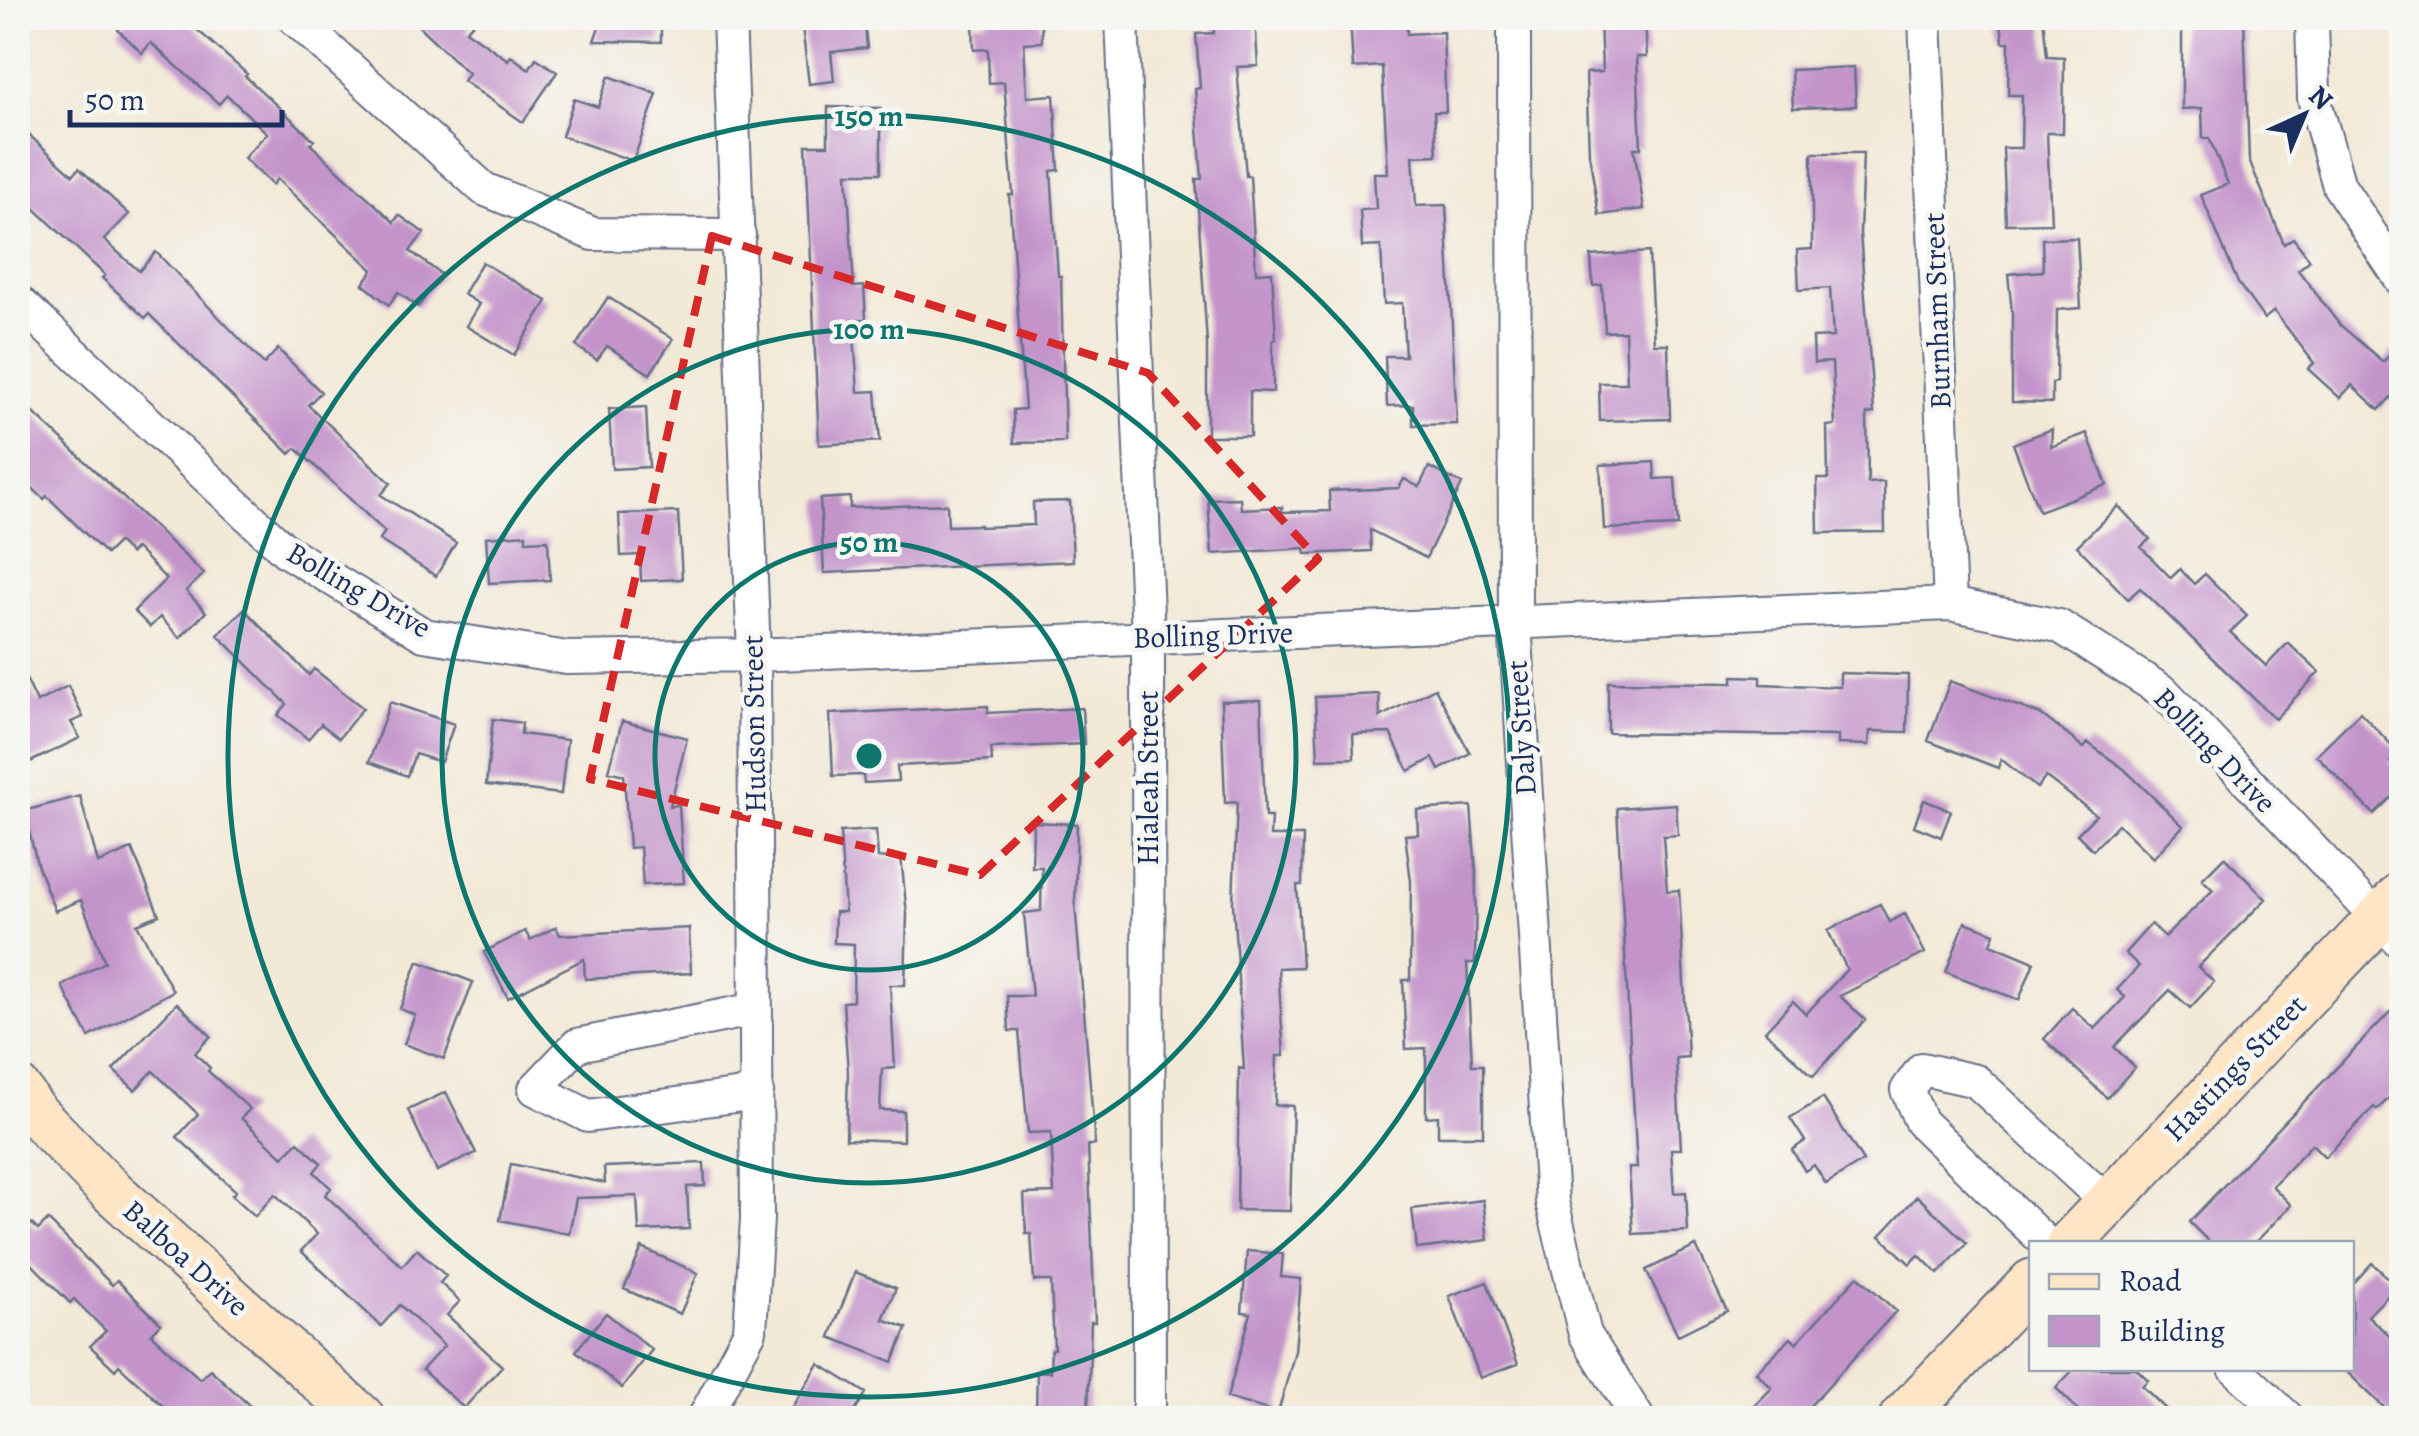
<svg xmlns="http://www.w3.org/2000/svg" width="2419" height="1436" font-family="Alegreya,serif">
	<rect width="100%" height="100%" fill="#f6f6f2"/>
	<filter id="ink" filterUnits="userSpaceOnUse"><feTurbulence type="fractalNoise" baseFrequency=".01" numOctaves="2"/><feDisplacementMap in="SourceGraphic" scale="20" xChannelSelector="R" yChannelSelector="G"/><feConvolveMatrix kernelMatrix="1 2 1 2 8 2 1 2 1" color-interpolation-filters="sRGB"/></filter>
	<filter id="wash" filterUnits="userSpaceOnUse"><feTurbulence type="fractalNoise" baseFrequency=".0048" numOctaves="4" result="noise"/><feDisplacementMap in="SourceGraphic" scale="40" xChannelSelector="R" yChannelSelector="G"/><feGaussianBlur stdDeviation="2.25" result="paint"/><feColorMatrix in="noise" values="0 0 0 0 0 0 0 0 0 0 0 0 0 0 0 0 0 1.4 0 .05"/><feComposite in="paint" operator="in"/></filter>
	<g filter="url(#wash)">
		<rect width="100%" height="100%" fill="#f3e9d7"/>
		<g id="blocks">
			<!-- building -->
			<path fill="#c393ca" d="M123,18H184L247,74L245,76L314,140L310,144L394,222L399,215L424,233L410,251L442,275L418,307L398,292L389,305L363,284L373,270L277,179L272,185L244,158L267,133L227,95L219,104L151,43L142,53L118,30L127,20Z
				M410,18H478L466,30L508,60L511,56L529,69L536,58L557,72L523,122L463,81L468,73Z
				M602,18H661V42L594,41Z
				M801,18H864L867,48L831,52L834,81L809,84Z
				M986,18H1041L1042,42L1024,43L1027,97L1054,95L1059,170L1051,171L1058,276H1061L1065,442L1014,443L1013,410L1025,409L1009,195H1013L1004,82L989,83L988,49L974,50L973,22H986Z
				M1213,18H1255L1258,66L1237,67L1246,176H1250L1256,273L1272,272L1276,339L1273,340V392L1250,391V436H1207V343L1196,179H1202L1195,89L1200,88L1196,34L1214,33Z
				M1350,18H1406L1407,34L1443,32L1446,112H1434L1437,155L1413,156L1416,206L1446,205L1457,424L1413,425V405L1387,406L1385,356H1405L1402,303L1384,304L1381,246L1362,247L1360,210L1376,209L1374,173H1388L1382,66L1353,68Z
				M1600,18H1645L1647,57H1637L1641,148H1634L1644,209L1599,215L1589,153L1586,73L1602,72Z
				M2001,18H2043L2047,56L2064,57L2063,133H2047L2051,223L2006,224L2003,148H2021L2022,95H2008L2009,42H2003Z
				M2182,18H2244L2249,160L2284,244L2293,238L2310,260L2298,270L2339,324L2383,362L2402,341V385L2379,410L2352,385L2340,398L2308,369L2314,363L2274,311L2264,319L2238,283L2201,195L2228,184L2209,138H2203L2202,108L2182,109Z
				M1854,67L1856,106L1793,108L1791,70Z
				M609,76L657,94L633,161L562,136L574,99L598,107Z
				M828,107L881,108V173H847L854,287L864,286L866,319L853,320L858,392L876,391L880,441L819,445L806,145H828Z
				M18,125L73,175L79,168L129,214L104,240L139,271L156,252L264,364L278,349L321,392L308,405L391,483L381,495L456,543L436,576L379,540L385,532L296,448L290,454L149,314L145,318L102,278L105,275L18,193Z
				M1812,153H1863L1860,233L1874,413L1867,414L1868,483L1884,482L1885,532L1818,533L1817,479H1828L1827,426L1835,425L1832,362L1814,363L1813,338L1833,337L1830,288L1799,290L1797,250L1812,249Z
				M2077,238L2081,308L2057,310L2056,382L2052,383V403L2012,402V312L2008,274L2043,271L2042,239Z
				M1649,252L1654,344H1668L1670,419L1600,421L1599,383H1627L1625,331L1605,332L1602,285L1593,286L1591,256Z
				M482,262L547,301L514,355L466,326L479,304L463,294Z
				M608,297L673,339L650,374L607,346L597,360L576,346Z
				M18,398L204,574L186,591L206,612L180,638L160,617L150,627L134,611L166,579L136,548L130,554L118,542L106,554L47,496L44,499L18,475Z
				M646,407L649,467L612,469L609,409Z
				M2052,429L2051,447L2087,433L2107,485L2039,511L2013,444Z
				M1654,462L1655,479L1675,478L1678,526L1604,529L1600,465Z
				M1429,467L1462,484L1426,558L1370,530L1371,551L1306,554L1305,548L1212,554L1208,499L1240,498L1241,509L1282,507V512L1330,511L1329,491L1399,488L1404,479L1419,487Z
				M850,497V508L947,504L948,526L980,525V527L1034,525L1033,502L1070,501L1073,561L824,573L820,499Z
				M2118,506L2150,539L2141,547L2171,578L2180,569L2194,584L2205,574L2247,616L2230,632L2266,666L2288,643L2319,672L2275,719L2140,588L2128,599L2077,546Z
				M678,512L682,579L641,581L640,555L621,556L619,514Z
				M526,534V541L548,540L550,580L489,583L486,537Z
				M244,609L309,675L314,669L363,708L339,738L321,724L308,739L278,715L287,704L218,635Z
				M18,662L37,702L68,686L83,717L71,722L80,738L18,768Z
				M1840,673L1908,675L1907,732L1870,731L1869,745L1838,744V736L1608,733V682L1733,683V676L1761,677V684L1840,687Z
				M1950,681L2042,715L2084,748L2088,743L2124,769L2183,826L2153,858L2118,824L2093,850L2077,834L2096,815L2046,777L2037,788L2001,759L1998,768L1928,741Z
				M1435,688L1470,753L1439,770L1433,758L1409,771L1390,733L1353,734L1354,758L1318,759L1315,697L1379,694L1380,717Z
				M1261,700L1265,817H1271L1270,836H1303L1302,885H1297L1302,967L1278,968L1284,1056H1277L1275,1105L1293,1106L1290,1211L1237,1210L1239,1068L1244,1069L1233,903L1237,802L1225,803L1221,701Z
				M390,702L454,724L441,762L415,754L407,776L369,762Z
				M988,706V713L1082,708L1084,744L991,748L992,761L897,766L898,781L864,783L863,775L833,776L830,714Z
				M2360,712L2399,753L2390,762L2402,773V787L2374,814L2316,755Z
				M493,719L522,723L521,734L567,740L561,794L486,785Z
				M622,721L687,738L670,806L679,805L684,883L643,885L640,847L629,848L624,775L609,771Z
				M80,796L98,863L132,849L159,915L137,924L173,991L89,1037L62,986L105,962L81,900L55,911L38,867L24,811Z
				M1924,800L1951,811L1941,837L1914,826Z
				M1676,804L1678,835L1663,836L1667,891L1679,890L1688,1057L1676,1058L1681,1149H1671L1674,1193L1686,1192L1688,1231L1633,1234L1629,1168H1637L1617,808Z
				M1471,806L1476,872L1475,963H1467L1472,1065H1483V1136H1438V1116L1426,1117V1048L1406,1049L1403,980H1410L1411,881L1405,835L1418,834L1417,810Z
				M1033,822L1077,824L1075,903L1095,1145H1088L1095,1322H1091L1088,1413L1036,1411L1037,1371L1050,1372L1051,1349H1054L1051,1281H1034L1031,1234H1026L1024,1194L1054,1193L1051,1132L1028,1133L1019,1031H1009L1007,996H1032L1024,913L1041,911L1042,867H1032Z
				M876,830L878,858L901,857L907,914L905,985H890L895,1068L882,1069L880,1110L903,1111V1141L846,1139L848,1072L843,1002L853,1001L854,944L834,943L835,912H845L840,832Z
				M2224,857L2266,899L2198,967L2214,982L2190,1008L2170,990L2114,1047L2135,1067L2107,1098L2044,1039L2072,1008L2095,1029L2125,997L2117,990L2139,966L2125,953L2151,924L2165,937L2213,890L2202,879Z
				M1880,904L1889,922L1905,914L1925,953L1840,996L1865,1020L1813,1076L1765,1031L1793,1001L1806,1014L1847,969L1828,931Z
				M1965,922L1995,933L1991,944L2034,962L2019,1000L1946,972Z
				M556,927L560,935L689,928L691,973L585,979L584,959L508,998L484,952L525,931L530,940Z
				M418,961L473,982L444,1059L404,1044L415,1015L400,1009Z
				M177,1003L211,1036L195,1053L210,1068L208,1071L250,1109L241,1118L283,1157L298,1142L321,1163L314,1172L331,1188L325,1195L402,1266L417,1249L446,1276L440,1283L460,1301L447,1315L502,1366L464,1408L422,1370L444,1346L400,1305L381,1326L301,1251L317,1234L275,1194L255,1216L232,1195L236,1191L177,1137L198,1114L153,1071L135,1090L113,1070Z
				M2390,1012L2402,1022V1085L2377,1110L2374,1107L2325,1157L2312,1144L2272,1186L2291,1205L2254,1244H2211L2189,1222Z
				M446,1092L476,1153L437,1171L408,1110Z
				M1823,1098L1863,1161L1826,1184L1814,1165L1805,1171L1792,1150L1805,1141L1790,1118Z
				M704,1163L705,1186L687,1187L689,1229L639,1231L637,1196L576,1198L569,1234L500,1220L511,1164L605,1183L604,1167Z
				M1917,1196L1967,1243L1938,1274L1919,1255L1910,1264L1880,1236Z
				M1483,1200L1488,1240L1417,1249L1412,1209Z
				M18,1211L38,1230L48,1220L112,1285L117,1280L161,1324L151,1334L200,1379L210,1369L263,1418H176L119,1365L115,1370L90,1346L106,1331L74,1299L70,1303L18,1250Z
				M1696,1246L1727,1311L1678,1335L1646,1270Z
				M642,1248L698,1273L680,1314L624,1289Z
				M1247,1251L1283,1254L1281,1277L1301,1279L1295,1351L1278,1413L1227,1398L1251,1313L1242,1312Z
				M2372,1263L2397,1286L2368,1316L2402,1348V1418H2395L2346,1371L2352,1368V1285Z
				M855,1272L896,1288L883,1319L907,1328L893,1362L830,1337Z
				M1858,1276L1896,1311L1799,1418H1742L1772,1388L1756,1372L1791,1338L1796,1343Z
				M1487,1282L1518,1364L1480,1378L1449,1296Z
				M606,1313L652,1350L622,1388L576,1351Z
				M819,1364L866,1393L851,1418H785Z
				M2075,1368H2136L2148,1380L2142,1386L2175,1418H2086L2056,1388Z"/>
		</g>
	</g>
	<g filter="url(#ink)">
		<use href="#blocks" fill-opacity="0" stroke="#677088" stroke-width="2.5"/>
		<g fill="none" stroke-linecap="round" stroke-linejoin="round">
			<!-- street casing -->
			<g stroke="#677088" stroke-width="36">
				<path id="street" d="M294,18L484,189L593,234L739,235
					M1122,18L1148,638L1149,1418
					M1514,18L1515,623L1552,1202L1585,1334L1638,1418
					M1925,18L1950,604
					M2312,18L2314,98L2339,186L2402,281
					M18,301L286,551L424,635L567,658L754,655L1950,604L2059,626L2164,692L2402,944
					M756,1009L577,1045L535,1089L588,1116L757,1093
					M2047,1244L1921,1122L1907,1090L1922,1069L1976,1081L2108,1203
					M2235,1368L2288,1418
					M704,1418L750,1331L757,1219L754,655L729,18"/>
			</g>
			<!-- secondary casing -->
			<g stroke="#677088" stroke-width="49">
				<path id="secondary" d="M18,1089L35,1113L105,1185L362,1418
					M2069,1244L2402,894
					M1902,1418L2032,1282"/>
			</g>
			<!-- street -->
			<use href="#street" stroke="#fff" stroke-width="32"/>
			<!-- secondary -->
			<use href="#secondary" stroke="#fde5c5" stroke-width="45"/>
		</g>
	</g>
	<!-- marked area -->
	<path fill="none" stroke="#d62828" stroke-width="8" stroke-dasharray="20 12" stroke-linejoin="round" d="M712,236L1148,373L1318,559L980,875L590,779Z"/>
	<!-- distance rings -->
	<g fill="none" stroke="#0f766e" stroke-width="5">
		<circle cx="869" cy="756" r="214"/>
		<circle cx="869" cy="756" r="427"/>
		<circle cx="869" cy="756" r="641"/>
	</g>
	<g text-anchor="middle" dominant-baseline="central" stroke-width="9" stroke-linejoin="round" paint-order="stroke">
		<!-- street labels -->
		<g font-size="30" fill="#1b2f5e" stroke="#f6f6f2">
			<text transform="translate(1937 311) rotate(-92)">Burnham Street</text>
			<text transform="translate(359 590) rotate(30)">Bolling Drive</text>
			<text transform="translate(1213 635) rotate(-2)">Bolling Drive</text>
			<text transform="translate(754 724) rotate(-91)">Hudson Street</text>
			<text transform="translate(1521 728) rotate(-94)">Daly Street</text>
			<text transform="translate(2215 750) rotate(46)">Bolling Drive</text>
			<text transform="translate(1148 778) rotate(-90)">Hialeah Street</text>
			<text transform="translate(2235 1068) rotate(-46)">Hastings Street</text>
			<text transform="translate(186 1258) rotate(42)">Balboa Drive</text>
		</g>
	</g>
	<circle cx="869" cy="756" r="15" fill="#0f766e" stroke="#f6f6f2" stroke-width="5"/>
	<g font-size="30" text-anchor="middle" font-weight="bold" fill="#0f766e" stroke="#f6f6f2" stroke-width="9" stroke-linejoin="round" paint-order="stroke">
		<text x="869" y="126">150 m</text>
		<text x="869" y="339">100 m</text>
		<text x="869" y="552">50 m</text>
	</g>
	<!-- margin -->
	<rect width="2419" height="1436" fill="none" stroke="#f6f6f2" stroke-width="60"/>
	<!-- legend -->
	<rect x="2029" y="1241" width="325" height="130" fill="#f6f6f2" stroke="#9ea6b7" stroke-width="2.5"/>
	<rect x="2049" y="1274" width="50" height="15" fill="#fde5c5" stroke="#9ea6b7" stroke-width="2.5"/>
	<text x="2119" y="1291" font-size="30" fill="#1b2f5e">Road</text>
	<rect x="2049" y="1316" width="50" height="30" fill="#c393ca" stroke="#9ea6b7" stroke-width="2.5"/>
	<text x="2119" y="1341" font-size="30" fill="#1b2f5e">Building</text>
	<!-- north arrow -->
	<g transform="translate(2304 115) rotate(44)" stroke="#f6f6f2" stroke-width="8" paint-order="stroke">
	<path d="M0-8L18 38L0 25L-18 38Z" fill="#1b2f5e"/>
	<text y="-15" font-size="28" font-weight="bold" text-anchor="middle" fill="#1b2f5e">N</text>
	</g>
	<!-- scale -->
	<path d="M70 110v15h212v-15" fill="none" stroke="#1b2f5e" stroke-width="5"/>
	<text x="85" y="110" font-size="30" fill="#1b2f5e" stroke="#f6f6f2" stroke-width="8" paint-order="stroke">50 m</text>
</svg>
